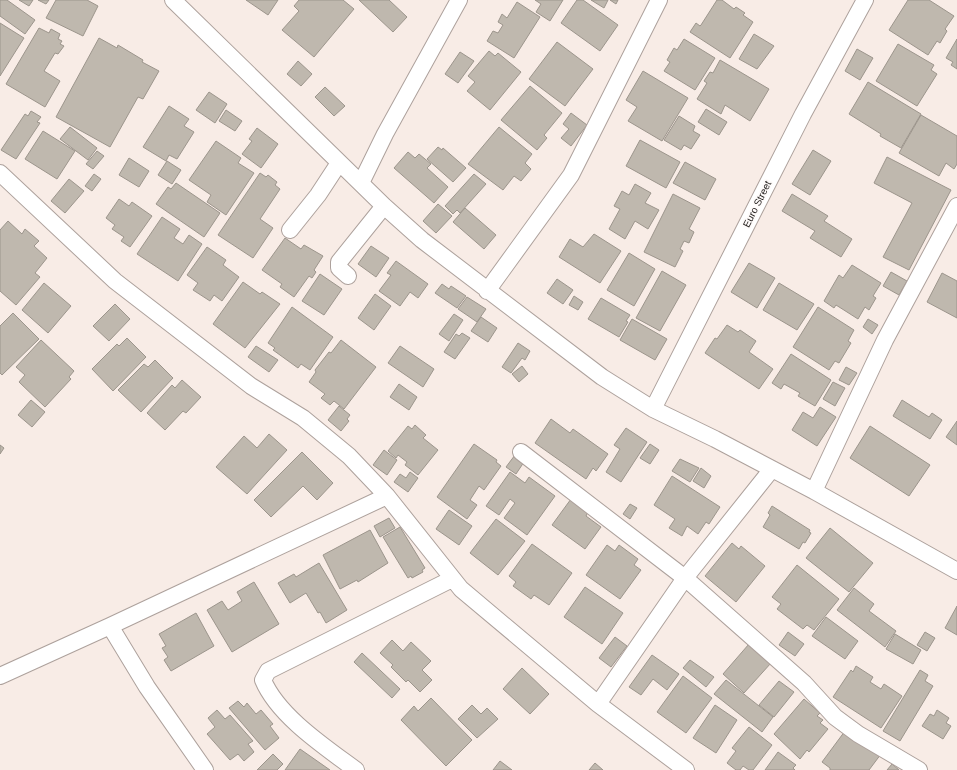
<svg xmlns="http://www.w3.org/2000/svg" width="957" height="770" font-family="Arial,sans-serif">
	<rect width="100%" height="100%" fill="#f8ece6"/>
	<!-- building -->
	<path fill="#bfb8ae" stroke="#9c958c" d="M0,0H7L35,20L25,34L0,16Z
		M19,0H33L29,6Z
		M38,0H49L46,4Z
		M56,0H87L98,6L83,36L46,18Z
		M246,0H278L268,15Z
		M299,0H343L354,9L314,57L282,30L299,11L294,6Z
		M359,0H389L407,17L393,32Z
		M535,0H563L550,21L536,12L541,4Z
		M577,0H583L618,25L600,51L561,23Z
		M591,0H608L604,8Z
		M610,0H618L616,4Z
		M717,0H722L734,9L736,7L745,13L743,15L753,22L730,58L690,32L696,23L700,26L701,25Z
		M908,0H929L954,16L945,29L947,31L940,43L937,41L928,55L889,30Z
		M517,2L540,17L514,58L487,41L493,31L498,33L503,25L498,22L502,14L507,18Z
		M0,23L24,38L0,76Z
		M39,28L49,33L51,29L60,34L58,39L62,41L60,44L64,46L58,54L55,53L44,71L60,81L45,107L6,84Z
		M754,34L774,46L757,69L739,59Z
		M99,38L117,48L118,45L143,60L142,62L159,71L143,99L138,97L110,147L56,117Z
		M684,39L715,58L695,90L664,71L670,62L667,60L674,48L677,50Z
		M957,39V69L951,65L953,62L946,58Z
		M557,42L593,69L565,106L529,79Z
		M898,44L934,65L931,70L937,74L917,106L876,81Z
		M857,49L873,58L860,80L845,71Z
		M489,51L495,56L498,53L521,72L490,110L467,91L475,82L468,76Z
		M460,52L474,61L458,83L445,74Z
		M720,60L769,89L750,121L725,105L721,114L697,99L707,83L704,81L710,72L713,73Z
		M298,61L312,74L301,86L287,74Z
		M643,71L688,98L662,141L628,121L637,107L626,100Z
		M868,82L921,114L901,148L880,136L881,134L849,114Z
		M530,86L562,113L544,135L547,138L537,150L501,120Z
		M325,87L345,106L334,116L315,97Z
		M209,92L227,104L215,123L196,110Z
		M169,106L189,119L184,126L194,132L177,159L169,155L166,161L143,147Z
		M706,109L727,122L719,135L698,122Z
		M226,110L242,121L235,131L219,121Z
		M31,111L41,117L37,122L40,123L16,159L1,150L25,114L28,116Z
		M571,113L587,125L571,146L561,138L569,129L563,124Z
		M921,115L957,136V164L954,169L946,163L939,176L899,153Z
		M679,116L695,126L693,131L700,135L691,149L684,145L681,150L664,140Z
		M70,127L97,148L88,160L60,139Z
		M499,127L532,154L525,163L531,169L521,181L514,176L503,190L468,164Z
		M257,128L278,144L261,168L242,154L252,141L249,139Z
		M43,131L75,151L57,179L25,159Z
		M640,140L680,162L666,188L626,166Z
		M216,141L241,158L238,163L254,173L226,215L207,202L211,195L189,180Z
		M438,147L442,150L443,148L466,168L453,182L427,159Z
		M813,150L831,161L810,195L792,184Z
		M97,151L104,156L93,169L86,164Z
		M408,152L415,158L419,154L431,164L427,168L448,187L434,203L394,168Z
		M887,157L951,190L909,270L883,257L912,203L874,183Z
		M129,158L149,171L139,187L119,175Z
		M167,161L181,170L172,184L158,175Z
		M685,162L716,179L705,200L673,183Z
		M260,173L266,177L268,175L277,182L275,185L280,189L260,219L273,228L253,258L218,235Z
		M94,174L101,179L92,191L85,186Z
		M474,174L486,184L460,213L457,210L453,214L445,206Z
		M69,179L84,191L65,213L51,201Z
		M176,183L220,213L204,237L156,204L168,187L171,189Z
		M635,184L651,193L645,203L659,210L648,229L635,221L625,239L609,229L620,209L614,206L622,191L629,195Z
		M673,194L700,208L689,229L694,232L689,243L684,241L680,249L683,251L675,267L644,252Z
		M792,194L828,216L824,221L852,239L841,257L810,238L815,231L782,211Z
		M119,199L129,206L132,202L152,216L130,247L121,241L124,237L112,229L115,225L106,218Z
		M438,204L452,216L436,233L423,221Z
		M465,208L496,235L484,249L453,222Z
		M162,217L180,229L174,238L183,244L189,235L202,244L178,281L137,254Z
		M8,221L22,234L25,229L39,241L34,246L47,258L35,273L40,277L16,305L0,291V230Z
		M594,234L621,251L600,283L559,257L570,239L583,247Z
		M285,238L301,249L304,245L323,256L314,270L316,272L312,278L309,276L294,297L280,287L282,284L262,270Z
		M371,246L389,258L376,277L358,264Z
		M207,247L226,260L223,265L239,277L222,301L214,295L210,301L193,290L198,283L187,275Z
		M629,253L655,269L634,306L607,290Z
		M396,261L428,284L418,298L410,292L400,306L379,291L391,275L387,273Z
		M749,263L775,278L757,308L731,292Z
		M852,265L881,283L873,296L876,298L869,310L865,307L858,319L836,305L834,308L824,301L839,275L843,278Z
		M662,271L686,285L660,331L636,318Z
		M891,272L907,281L899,295L883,286Z
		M942,273L957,281V318L927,302Z
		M320,274L342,289L324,315L302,301Z
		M557,279L573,290L563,304L547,293Z
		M243,282L260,294L262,292L280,304L245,348L213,324Z
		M44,283L71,306L48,333L22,310Z
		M779,283L814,304L797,330L763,310Z
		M442,284L449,289L451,286L466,296L457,308L435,293Z
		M375,294L391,306L374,330L358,318Z
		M574,296L583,302L578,310L569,305Z
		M467,297L486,309L477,322L458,309Z
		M601,298L630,315L626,321L628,322L619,337L588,319Z
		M115,304L130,319L109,341L93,326Z
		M292,307L333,337L310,370L301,364L298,368L273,350L275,348L268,343Z
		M818,307L854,330L848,341L851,343L839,363L835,361L829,370L793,347Z
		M13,313L39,339L2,375L0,373V326Z
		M454,314L463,320L449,341L439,334Z
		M481,317L497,328L488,342L471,331Z
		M632,319L667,339L655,360L620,340Z
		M868,319L878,325L872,334L863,327Z
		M727,325L738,332L740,330L756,341L749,352L773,369L759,389L705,353L715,338L717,339Z
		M462,333L470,338L455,359L444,352L456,334L459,336Z
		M127,338L146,357L113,391L92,369L117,344L119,346Z
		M41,340L74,371L69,377L71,379L45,407L19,382L25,375L16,367Z
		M341,340L376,367L344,409L334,401L330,405L321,398L325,394L309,382L316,372L315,370L329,352L331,353Z
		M518,343L530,351L525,360L522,358L511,373L502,367Z
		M256,346L278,360L269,372L248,357Z
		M400,346L434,369L423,387L388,363Z
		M791,354L831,380L815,406L798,396L800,393L784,384L781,389L772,383Z
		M155,360L173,378L141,412L118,390L144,364L148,367Z
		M522,366L528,374L519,382L512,374Z
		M846,367L857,373L849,385L839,380Z
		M182,380L201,397L186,413L183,411L165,430L147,413L172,385L175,388Z
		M833,382L845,388L835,406L823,399Z
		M399,384L417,397L409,410L390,397Z
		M31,400L45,412L32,427L18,415Z
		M902,400L929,417L932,413L942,420L930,439L893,416Z
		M339,406L350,415L347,419L349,421L341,431L328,420Z
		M820,407L836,417L817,446L792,430L803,412L813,418Z
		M551,419L570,433L573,429L608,454L596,471L593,468L586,479L535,443Z
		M957,421V445L946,437Z
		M415,425L426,435L423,438L438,450L418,475L405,465L407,462L398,455L396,458L388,451L408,426L412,429Z
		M870,426L930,465L909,496L850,458Z
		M626,428L647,442L621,482L606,472L620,449L614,445Z
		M269,434L287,450L247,494L216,467L244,436L257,448Z
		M474,444L497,460L496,462L501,466L484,490L479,486L470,500L477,505L467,519L437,497Z
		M650,444L659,450L650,464L640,458Z
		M0,445L4,448L0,454Z
		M384,450L397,460L387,475L373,465Z
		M302,452L333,483L317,500L303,486L271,517L254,500Z
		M515,455L524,462L516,474L506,467Z
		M680,459L699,468L690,482L672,471Z
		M701,468L711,476L704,488L693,481Z
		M410,472L418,478L408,492L394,482L400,474L406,478Z
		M510,472L525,483L529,477L555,496L527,535L504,518L515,503L510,499L499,515L486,506Z
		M672,476L720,507L709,524L706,522L698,534L687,526L682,536L669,528L675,519L654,505Z
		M571,499L588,512L586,516L601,527L585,549L552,525Z
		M630,504L637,508L630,519L623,514Z
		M772,506L810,530L809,532L811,533L805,543L803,542L799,549L763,527L770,515L768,513Z
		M449,510L472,526L459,545L436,529Z
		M389,518L395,528L380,537L374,526Z
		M496,519L525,541L498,575L470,553Z
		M400,527L425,568L422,570L423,572L412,578L411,576L408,578L383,537Z
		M830,528L873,563L849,592L806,558Z
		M370,530L388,563L358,582L357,580L340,589L323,555Z
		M732,543L739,549L741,546L765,566L736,602L705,576Z
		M532,544L572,573L549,605L534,595L531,599L513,586L516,582L509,576Z
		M607,545L615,551L619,545L638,559L634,565L641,570L620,599L586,575Z
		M319,563L347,610L326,623L320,612L318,613L306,593L290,603L278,583L294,574L296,577Z
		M797,565L839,599L814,630L807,625L803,629L777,609L781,604L772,597Z
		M254,582L279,624L232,652L207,610L222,601L228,610L242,601L237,592Z
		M585,587L623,613L602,644L564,617Z
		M854,588L874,604L869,611L896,631L885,647L837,610Z
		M957,606V635L945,628Z
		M196,613L214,646L171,671L164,660L168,657L162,648L166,646L159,634Z
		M826,617L858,641L845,659L812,636Z
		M788,632L804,644L795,656L779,645Z
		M925,632L935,638L927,651L917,645Z
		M895,634L921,650L913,664L886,649Z
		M615,637L627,646L611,667L599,658Z
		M392,640L403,651L411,642L431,661L422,670L432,680L420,692L408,680L406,682L391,667L393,665L380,653Z
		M749,644L771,663L744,693L723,674Z
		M362,653L400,689L392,698L354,662Z
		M652,655L679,674L667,690L653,679L641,695L629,687Z
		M690,660L714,677L706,687L683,668Z
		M856,666L873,677L870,682L881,689L884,684L902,696L881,728L833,697L851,670L853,672Z
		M522,668L549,694L530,714L503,689Z
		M920,670L928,675L925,681L933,686L900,741L883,731Z
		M683,676L712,698L686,733L657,712Z
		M726,680L773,717L762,732L714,694Z
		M779,681L794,692L774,717L759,705Z
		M431,698L472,740L446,766L401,720L414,706L418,711Z
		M804,699L820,713L817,716L823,720L820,723L828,729L809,752L807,750L800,759L774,734Z
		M238,701L244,707L247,703L256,714L261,710L273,724L270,726L279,738L265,750L229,708Z
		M472,705L481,714L487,708L498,719L477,738L458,719Z
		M715,705L737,720L716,753L693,738Z
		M217,710L225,719L230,715L253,741L248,744L254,752L244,761L238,754L230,760L207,734L215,727L208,718Z
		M937,710L949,718L946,723L951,726L943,739L922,726L930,714L934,716Z
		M749,727L772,745L753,770H749L743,766L740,770H736L727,763L736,751L732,748Z
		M845,731L881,754L869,770H830V768L822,762Z
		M300,749L330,770H285Z
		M778,752L796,765L793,768L795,770H765Z
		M273,754L283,764L277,770H257Z
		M500,761L512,770H493Z
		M595,763L603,770H589Z
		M892,764L899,770H887Z"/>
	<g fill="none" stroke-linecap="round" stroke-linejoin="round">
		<!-- minor casing -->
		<g stroke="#ada19c" stroke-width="18">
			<path id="minor" d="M173,0L384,206L422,240L602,377L653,409L715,439L814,491L957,571
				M0,173L115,281L251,386L303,418L349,456L387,496L461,589L598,704L686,770
				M361,183L385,134L459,0
				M290,230L318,195L339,163
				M348,276L339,268V262L384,206
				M487,291L571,175L659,0
				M653,409L803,114L865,0
				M521,452L685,578L804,683L835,717L858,734L919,770
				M814,491L885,340L957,206
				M110,626L147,687L205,770
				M0,676L110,626L387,496
				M598,704L685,578L772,469
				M356,770C325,747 278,716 263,680L268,671L452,579"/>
		</g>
		<!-- minor -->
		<use href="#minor" stroke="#fff" stroke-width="16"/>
	</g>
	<g text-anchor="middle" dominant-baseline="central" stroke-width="3.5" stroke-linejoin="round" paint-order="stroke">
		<!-- street labels -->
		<g font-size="10" fill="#262220" stroke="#fefbfa">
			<text transform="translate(757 204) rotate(-63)">Euro Street</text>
		</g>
	</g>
</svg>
